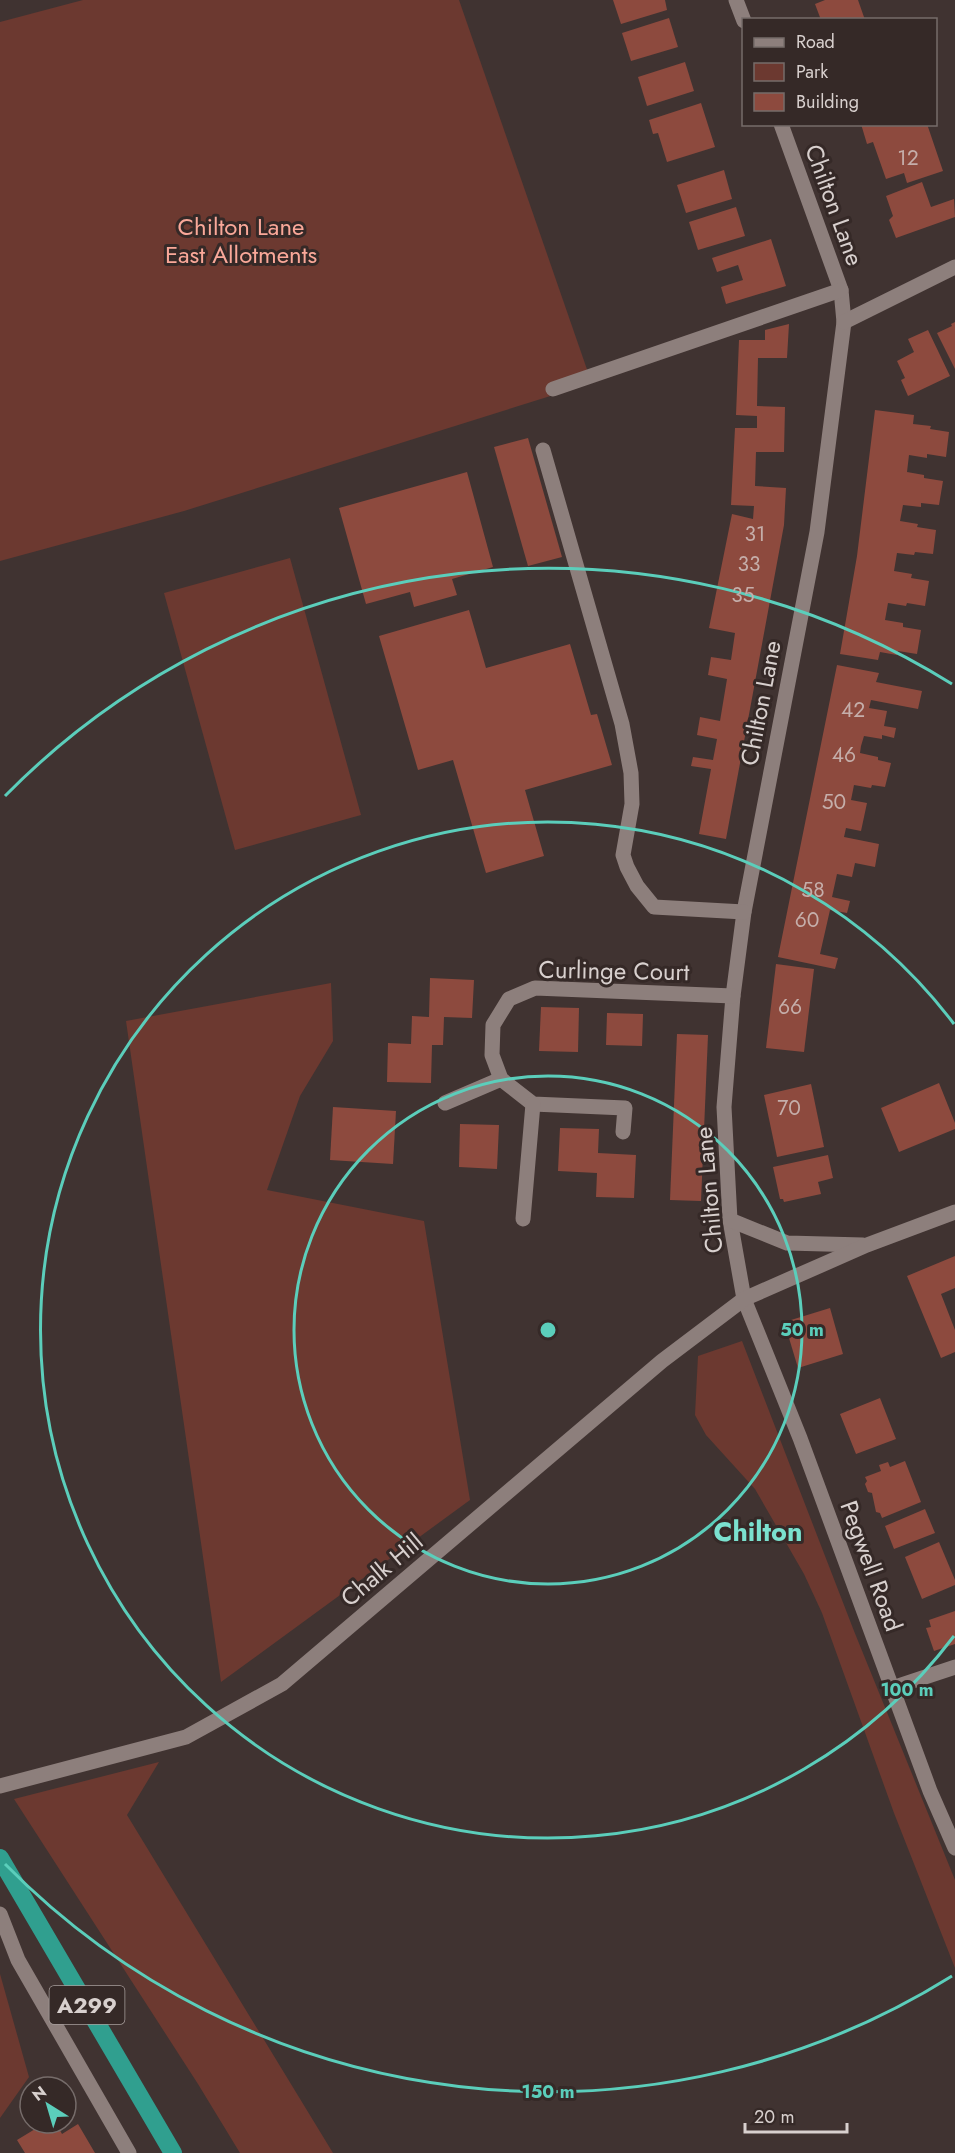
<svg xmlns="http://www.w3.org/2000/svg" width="955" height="2153" font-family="Jost,sans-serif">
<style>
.green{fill:#6c3930}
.building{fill:#8d4a3e}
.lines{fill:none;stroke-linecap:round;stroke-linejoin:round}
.minor{stroke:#8d7f7c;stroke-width:15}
.highway{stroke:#309f8f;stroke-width:18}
.ring{fill:none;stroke:#5bcebb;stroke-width:3}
.labels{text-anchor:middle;stroke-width:6;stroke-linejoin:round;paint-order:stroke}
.number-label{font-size:21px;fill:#c5aeaa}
.shield{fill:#352927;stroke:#a79e9c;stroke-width:1.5}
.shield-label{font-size:22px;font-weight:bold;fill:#d8d0ce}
.street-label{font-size:24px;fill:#d8d0ce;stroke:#352927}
.park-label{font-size:24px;fill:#faa899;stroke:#352927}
.quarter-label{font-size:27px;font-weight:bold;fill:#7be1cf;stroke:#352927}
.centre{fill:#5bcebb;stroke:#352927;stroke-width:3}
.ring-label{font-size:18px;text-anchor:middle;font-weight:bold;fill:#5bcebb;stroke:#352927;stroke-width:6;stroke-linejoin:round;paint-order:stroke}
</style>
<rect width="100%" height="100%" fill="#403331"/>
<g class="green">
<polygon points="83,0 459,0 591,381 576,388 184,511 0,561 0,22"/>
<polygon points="290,558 361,815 235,850 164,593"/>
<polygon points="331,983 333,1041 300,1096 267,1190 424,1221 470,1500 221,1682 126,1021"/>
<polygon points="742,1341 854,1631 955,1880 955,1968 894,1813 822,1613 804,1574 755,1489 706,1435 695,1415 698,1356"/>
<polygon points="159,1762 127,1815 333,2153 240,2153 198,2084 14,1799"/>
<polygon points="0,1974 29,2077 0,2118"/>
</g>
<g class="building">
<polygon points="613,0 665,0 667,10 621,24"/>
<polygon points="825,0 858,0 865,20 821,20 815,4"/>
<polygon points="669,18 678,47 631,61 622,33"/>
<polygon points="685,62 694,91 647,106 638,77"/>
<polygon points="701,103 715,147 667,162 658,133 653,134 649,120"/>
<polygon points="861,124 927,124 943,171 907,183 904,173 886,179 873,142 867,144"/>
<polygon points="724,170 732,199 686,213 677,185"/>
<polygon points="922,182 931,207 954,199 955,217 896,238 889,220 893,216 886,196"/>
<polygon points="736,207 745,236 698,250 689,222"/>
<polygon points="771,239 786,286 726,304 721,287 743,280 738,265 717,272 712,258"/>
<polygon points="955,322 955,369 937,333 952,326 951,324"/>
<polygon points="789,324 787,358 758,358 757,406 785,407 784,452 756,452 755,486 786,488 784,525 726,839 699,834 711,769 691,766 693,757 713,760 717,739 697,735 700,717 720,721 727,679 708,675 711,657 731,660 735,633 709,628 732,514 753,519 754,506 731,505 735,428 757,428 757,416 736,415 739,340 765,340 765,330"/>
<polygon points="928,330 950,376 908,396 901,380 905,378 897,361 914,352 908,339"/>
<polygon points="875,410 914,415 913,424 931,426 930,429 949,432 946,457 927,454 927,458 909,455 907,472 924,475 924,478 943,481 939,505 921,503 921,507 903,505 900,521 918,524 917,527 936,530 933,554 915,552 914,555 897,553 894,571 912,574 911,578 929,581 925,606 907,603 906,606 888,603 885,620 903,623 903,627 921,630 917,654 898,651 897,655 880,652 878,660 840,654 857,556"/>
<polygon points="528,438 562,557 528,566 494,447"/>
<polygon points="467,472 493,567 452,579 457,595 414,607 410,592 366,604 339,508"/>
<polygon points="469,610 486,668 570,644 591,715 597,714 612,765 525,790 544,856 486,873 453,760 418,770 379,636"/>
<polygon points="837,665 879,673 876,682 922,691 918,709 871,700 869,708 887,711 884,726 896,728 894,738 882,735 882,739 864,736 861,746 860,753 878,757 878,760 891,763 885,787 872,785 871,788 854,785 851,800 867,803 861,831 846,828 844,837 879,844 875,867 855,863 852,877 837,874 832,897 850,901 847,913 830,910 820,954 838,958 835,969 778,957"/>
<polygon points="776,964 814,969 804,1052 766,1048"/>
<polygon points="430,978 474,980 472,1018 444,1017 443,1045 432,1045 431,1083 387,1082 388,1043 411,1044 412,1016 429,1017"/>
<polygon points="541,1007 579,1008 578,1052 539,1051"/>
<polygon points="607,1013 643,1014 642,1046 606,1045"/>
<polygon points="677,1034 708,1035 701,1201 670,1200"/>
<polygon points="939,1083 955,1123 955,1129 899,1152 881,1108"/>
<polygon points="811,1084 824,1147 777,1157 764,1095"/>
<polygon points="333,1107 396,1111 393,1164 330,1160"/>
<polygon points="460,1124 499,1125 497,1169 459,1167"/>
<polygon points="560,1128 599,1129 598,1153 636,1155 634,1198 596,1197 597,1173 558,1171"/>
<polygon points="828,1155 833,1178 818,1182 821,1194 784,1202 783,1199 780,1199 773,1167"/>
<polygon points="955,1256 955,1288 941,1294 955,1330 955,1352 941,1358 907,1276"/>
<polygon points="830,1308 843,1354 798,1368 786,1328 791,1320"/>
<polygon points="880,1398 896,1439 856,1454 840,1414"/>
<polygon points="905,1461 921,1502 882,1518 880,1513 876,1512 872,1493 868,1492 865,1484 867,1481 865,1477 881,1471 879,1465 888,1462 890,1467"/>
<polygon points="925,1509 935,1533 894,1549 885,1526"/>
<polygon points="939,1542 955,1580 955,1585 922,1599 905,1557"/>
<polygon points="955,1611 955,1644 934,1651 926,1628 931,1627 929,1620"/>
<polygon points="45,2123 56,2123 62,2134 78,2124 95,2153 25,2153 17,2140"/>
</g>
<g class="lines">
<g class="minor">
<polyline points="736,0 744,21"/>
<polyline points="781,124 841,290 844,322 817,532 744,912 733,996 724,1107 730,1220 744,1299 800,1438 930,1791 955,1848"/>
<polyline points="844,322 955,267"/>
<polyline points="553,389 841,290"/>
<polyline points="543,450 622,724 631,773 632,804 623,855 627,867 637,886 654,907 744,912"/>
<polyline points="445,1103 501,1079"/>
<polyline points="623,1132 625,1108 533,1104 501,1079 492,1055 493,1025 509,999 535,988 733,996"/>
<polyline points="523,1219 533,1104"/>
<polyline points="730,1220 787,1243 863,1245"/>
<polyline points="892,1688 955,1667"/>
<polyline points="0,1786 186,1737 282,1684 662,1361 744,1299 867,1245 955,1212"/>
<polyline points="0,1914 18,1960 129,2153"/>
</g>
<polyline class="highway" points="0,1858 173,2153"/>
</g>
<g class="ring">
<circle cx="548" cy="1330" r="254"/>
<path d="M954 1636A508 508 0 1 1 954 1024"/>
<path d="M952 1976A762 762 0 0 1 5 1864M5 796A762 762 0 0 1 952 684"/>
</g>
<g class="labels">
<g class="number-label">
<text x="908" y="165">12</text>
<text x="755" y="541">31</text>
<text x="749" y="571">33</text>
<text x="743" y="602">35</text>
<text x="853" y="717">42</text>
<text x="844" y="762">46</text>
<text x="834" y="809">50</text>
<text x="813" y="897">58</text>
<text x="807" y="927">60</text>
<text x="790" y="1014">66</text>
<text x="789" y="1115">70</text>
</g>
<rect class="shield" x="49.5" y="1986" width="75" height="38" rx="4.5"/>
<g class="shield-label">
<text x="87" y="2013">A299</text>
</g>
<g class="street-label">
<text transform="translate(834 205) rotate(70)" y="8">Chilton Lane</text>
<text transform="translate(761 703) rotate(-79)" y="8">Chilton Lane</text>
<text transform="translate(614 971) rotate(1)" y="8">Curlinge Court</text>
<text transform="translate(709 1190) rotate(-95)" y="8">Chilton Lane</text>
<text transform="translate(871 1566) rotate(70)" y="8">Pegwell Road</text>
<text transform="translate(382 1570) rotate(-40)" y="8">Chalk Hill</text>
</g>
<g class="park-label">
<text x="241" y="235">Chilton Lane<tspan x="241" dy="28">East Allotments</tspan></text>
</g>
<g class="quarter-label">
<text x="758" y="1541">Chilton</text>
</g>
</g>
<circle cx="548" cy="1330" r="9" class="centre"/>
<g class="ring-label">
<text x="802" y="1336">50 m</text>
<text x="907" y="1696">100 m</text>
<text x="548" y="2098">150 m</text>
</g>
<rect x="742" y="18" width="195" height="108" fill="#352927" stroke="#766c6a" stroke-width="1.5"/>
<rect x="754" y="38" width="30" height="9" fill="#8d7f7c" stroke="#766c6a" stroke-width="1.5"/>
<text x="796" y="48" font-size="18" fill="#d8d0ce">Road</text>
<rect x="754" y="63" width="30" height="18" fill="#6c3930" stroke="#766c6a" stroke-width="1.5"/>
<text x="796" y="78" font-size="18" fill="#d8d0ce">Park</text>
<rect x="754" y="93" width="30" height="18" fill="#8d4a3e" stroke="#766c6a" stroke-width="1.5"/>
<text x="796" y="108" font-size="18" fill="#d8d0ce">Building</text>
<g transform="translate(48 2105) rotate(323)"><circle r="28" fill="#352927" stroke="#766c6a" stroke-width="1.5"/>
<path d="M0-4.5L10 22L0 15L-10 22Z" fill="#5bcebb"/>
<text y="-9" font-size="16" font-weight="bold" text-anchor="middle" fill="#d8d0ce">N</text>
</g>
<path d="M745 2123v9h102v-9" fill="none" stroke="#d8d0ce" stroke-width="3"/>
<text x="754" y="2123" font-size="18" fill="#d8d0ce" stroke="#352927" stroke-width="4.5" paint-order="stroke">20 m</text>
</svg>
